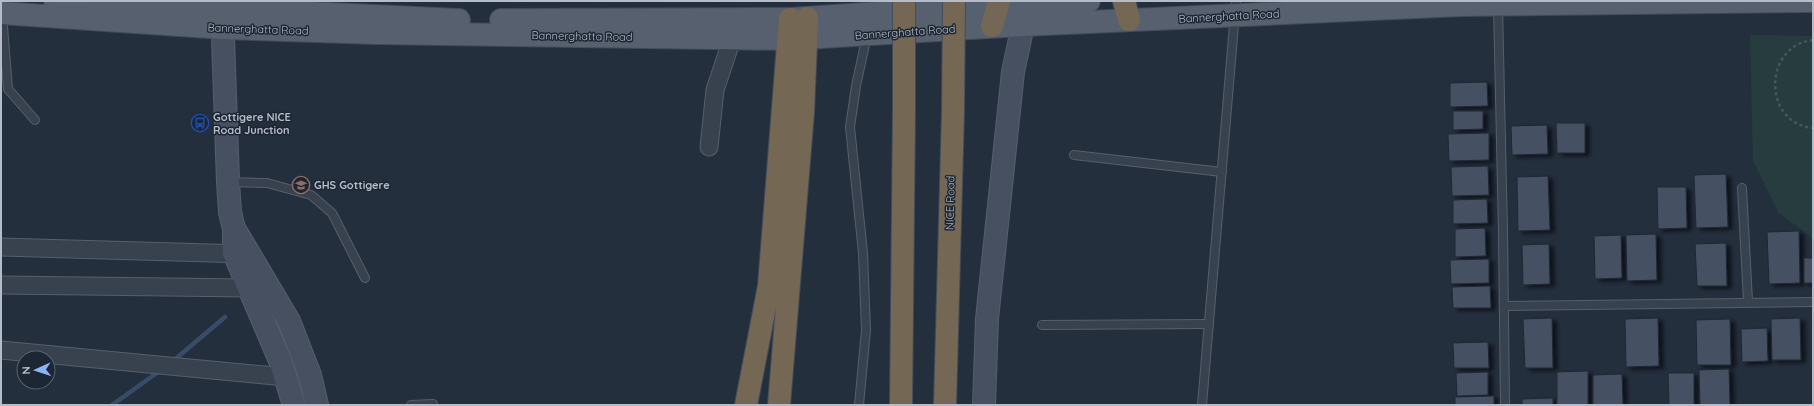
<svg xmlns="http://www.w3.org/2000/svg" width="1814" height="406" font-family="Quicksand,sans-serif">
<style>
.green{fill:#263c3f}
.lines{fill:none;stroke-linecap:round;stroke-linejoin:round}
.stream{stroke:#394c67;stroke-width:4.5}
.building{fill:#455162;stroke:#1f2835;filter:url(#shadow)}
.lane-casing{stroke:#565f6c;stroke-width:10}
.street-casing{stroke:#565f6c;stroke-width:19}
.secondary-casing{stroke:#565f6c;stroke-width:24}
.primary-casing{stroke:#414a57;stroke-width:24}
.highway-casing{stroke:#434c59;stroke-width:24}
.path{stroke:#44595c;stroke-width:2.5;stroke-dasharray:3 3;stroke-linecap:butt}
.lane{stroke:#38414e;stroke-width:8}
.street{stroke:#38414e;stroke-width:17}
.secondary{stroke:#465061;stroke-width:22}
.primary{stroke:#56606e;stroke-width:22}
.highway{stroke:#746855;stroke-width:22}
.highway-bridge-casing{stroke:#434c59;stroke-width:24;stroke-linecap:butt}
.highway-bridge{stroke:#746855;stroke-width:22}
.labels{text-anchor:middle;stroke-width:3;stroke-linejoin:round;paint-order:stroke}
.street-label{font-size:11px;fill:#b4bcc9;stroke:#1d2633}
.poi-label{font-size:11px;font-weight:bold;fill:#b4bcc9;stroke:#1d2633;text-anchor:start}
</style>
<defs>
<filter id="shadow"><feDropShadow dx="4.5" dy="2.5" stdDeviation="2" flood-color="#0009"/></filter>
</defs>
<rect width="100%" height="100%" fill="#242f3e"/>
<polygon class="green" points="1750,35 1813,36 1813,239 1778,212 1753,161"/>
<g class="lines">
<g class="stream">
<polyline points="173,361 225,317"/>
<polyline points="112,405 161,370"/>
</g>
</g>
<g class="building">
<polygon points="1487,82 1488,106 1450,107 1450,83"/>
<polygon points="1453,111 1483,111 1483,129 1453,130"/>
<polygon points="1556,123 1585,123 1585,153 1557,153"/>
<polygon points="1547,125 1548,154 1512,155 1511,126"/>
<polygon points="1489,133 1489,160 1449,161 1448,134"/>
<polygon points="1488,166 1489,195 1452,196 1451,167"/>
<polygon points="1726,174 1728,227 1696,228 1694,175"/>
<polygon points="1548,176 1550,230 1518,231 1517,177"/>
<polygon points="1657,187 1686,187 1687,228 1658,229"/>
<polygon points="1487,199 1488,223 1453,224 1453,200"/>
<polygon points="1485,228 1486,256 1455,257 1455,229"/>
<polygon points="1799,231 1800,283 1769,284 1767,232"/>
<polygon points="1656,234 1657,280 1627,281 1626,235"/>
<polygon points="1621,235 1622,278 1595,279 1594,236"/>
<polygon points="1726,243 1727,286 1697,286 1695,244"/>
<polygon points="1549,244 1550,284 1523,285 1522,245"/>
<rect x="1804" y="258" width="9" height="25"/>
<polygon points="1489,259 1489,283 1451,284 1450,260"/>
<polygon points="1490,286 1491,308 1453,308 1452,287"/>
<polygon points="1552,318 1553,368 1525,368 1523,319"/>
<polygon points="1658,318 1659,366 1626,367 1625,319"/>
<polygon points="1800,318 1801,360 1772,360 1771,319"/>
<polygon points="1730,319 1731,365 1697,365 1696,320"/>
<polygon points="1767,328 1768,361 1742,362 1741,329"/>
<polygon points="1488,342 1489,368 1454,368 1453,343"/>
<polygon points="1729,369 1730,405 1700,405 1699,370"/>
<polygon points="1588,371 1588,405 1557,405 1557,372"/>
<polygon points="1488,372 1488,395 1457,396 1456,373"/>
<polygon points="1668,373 1694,373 1694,405 1669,405"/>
<polygon points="1622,374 1623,405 1593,405 1593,375"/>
<polygon points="1494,396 1494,405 1455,405 1455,397"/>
<polygon points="1553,398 1553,405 1522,405 1522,399"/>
</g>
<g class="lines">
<defs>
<g id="lane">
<polyline points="1498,6 1503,232 1505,405"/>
<polyline points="2,14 8,89 35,120"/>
<polyline points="1074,155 1222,172"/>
<polyline points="229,182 267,183 311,195 332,213 365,278"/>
<polyline points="1742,188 1748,301"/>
<polyline points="1504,306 1813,302"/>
<polyline points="1042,325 1209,324"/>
<polyline points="411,405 433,404"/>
<polyline points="859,405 866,330 863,253 850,127 856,86 867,35"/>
<polyline points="1202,405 1236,1"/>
</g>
<g id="street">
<polyline points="709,147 715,90 732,39"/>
<polyline points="1,247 245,254"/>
<polyline points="1,285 249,288"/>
<polyline points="1,350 285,377"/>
</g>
<g id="secondary">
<polyline points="222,10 228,182 230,212 234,229 234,253 281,363 294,405"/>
<polyline points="235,230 289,321 310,375 317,405"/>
<polyline points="984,405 987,319 1013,72 1023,25"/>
</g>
<g id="primary">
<polyline points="55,1 459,20"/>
<polyline points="1,13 224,28 376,33 788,39 1023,25 1461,5 1810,1"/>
<polyline points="501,20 790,19 997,5 1089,1"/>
</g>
<g id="highway">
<polyline points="1124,1 1129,20"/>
<polyline points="992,26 999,1"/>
<polyline points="746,405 769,286 790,19"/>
<polyline points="779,405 803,112 807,18"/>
<polyline points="901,405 904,111"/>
<polyline points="945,405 953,111"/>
</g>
</defs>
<use href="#lane" class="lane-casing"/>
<use href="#street" class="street-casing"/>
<use href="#secondary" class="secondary-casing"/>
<use href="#primary" class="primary-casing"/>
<use href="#highway" class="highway-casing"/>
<path class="path" d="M1813 40C1762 46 1763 124 1813 128"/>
<use href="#lane" class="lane"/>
<use href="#street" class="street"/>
<use href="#secondary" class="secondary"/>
<use href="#primary" class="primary"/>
<use href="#highway" class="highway"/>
<defs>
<g id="highway-bridge">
<polyline points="904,1 904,111"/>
<polyline points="953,111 954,1"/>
</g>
</defs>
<use href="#highway-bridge" class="highway-bridge-casing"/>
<use href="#highway-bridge" class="highway-bridge"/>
</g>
<defs>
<symbol id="bus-ring" viewBox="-11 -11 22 22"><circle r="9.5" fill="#1d2633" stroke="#1a4fb4" stroke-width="1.5"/><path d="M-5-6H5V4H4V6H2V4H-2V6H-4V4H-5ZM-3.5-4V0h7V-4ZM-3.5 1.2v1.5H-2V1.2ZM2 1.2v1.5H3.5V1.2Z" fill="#1a4fb4"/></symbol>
<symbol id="school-ring" viewBox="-11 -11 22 22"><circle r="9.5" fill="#1d2633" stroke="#8d6e63" stroke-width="1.5"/><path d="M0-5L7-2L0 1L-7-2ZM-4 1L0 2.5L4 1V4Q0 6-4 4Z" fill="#8d6e63"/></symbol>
</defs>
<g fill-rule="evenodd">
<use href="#bus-ring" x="190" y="113" width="20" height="20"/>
<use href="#school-ring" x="291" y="175" width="20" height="20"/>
</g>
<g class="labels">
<g class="street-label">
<text transform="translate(1229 16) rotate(-3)" y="4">Bannerghatta Road</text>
<text transform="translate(258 29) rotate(2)" y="4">Bannerghatta Road</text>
<text transform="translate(905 32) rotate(-4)" y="4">Bannerghatta Road</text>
<text transform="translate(582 36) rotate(1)" y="4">Bannerghatta Road</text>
<text transform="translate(950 203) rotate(-89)" y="4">NICE Road</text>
</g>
<g class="poi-label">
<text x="213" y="121">Gottigere NICE<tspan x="213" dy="13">Road Junction</tspan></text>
<text x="314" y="189">GHS Gottigere</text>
</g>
</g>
<rect width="1814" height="406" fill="none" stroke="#b4bcc9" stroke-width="4"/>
<g transform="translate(36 370) rotate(267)"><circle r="19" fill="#1d2633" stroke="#59626f"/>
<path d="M0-3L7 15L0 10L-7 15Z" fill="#8ab4f8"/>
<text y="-6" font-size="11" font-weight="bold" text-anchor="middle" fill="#b4bcc9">N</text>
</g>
</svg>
